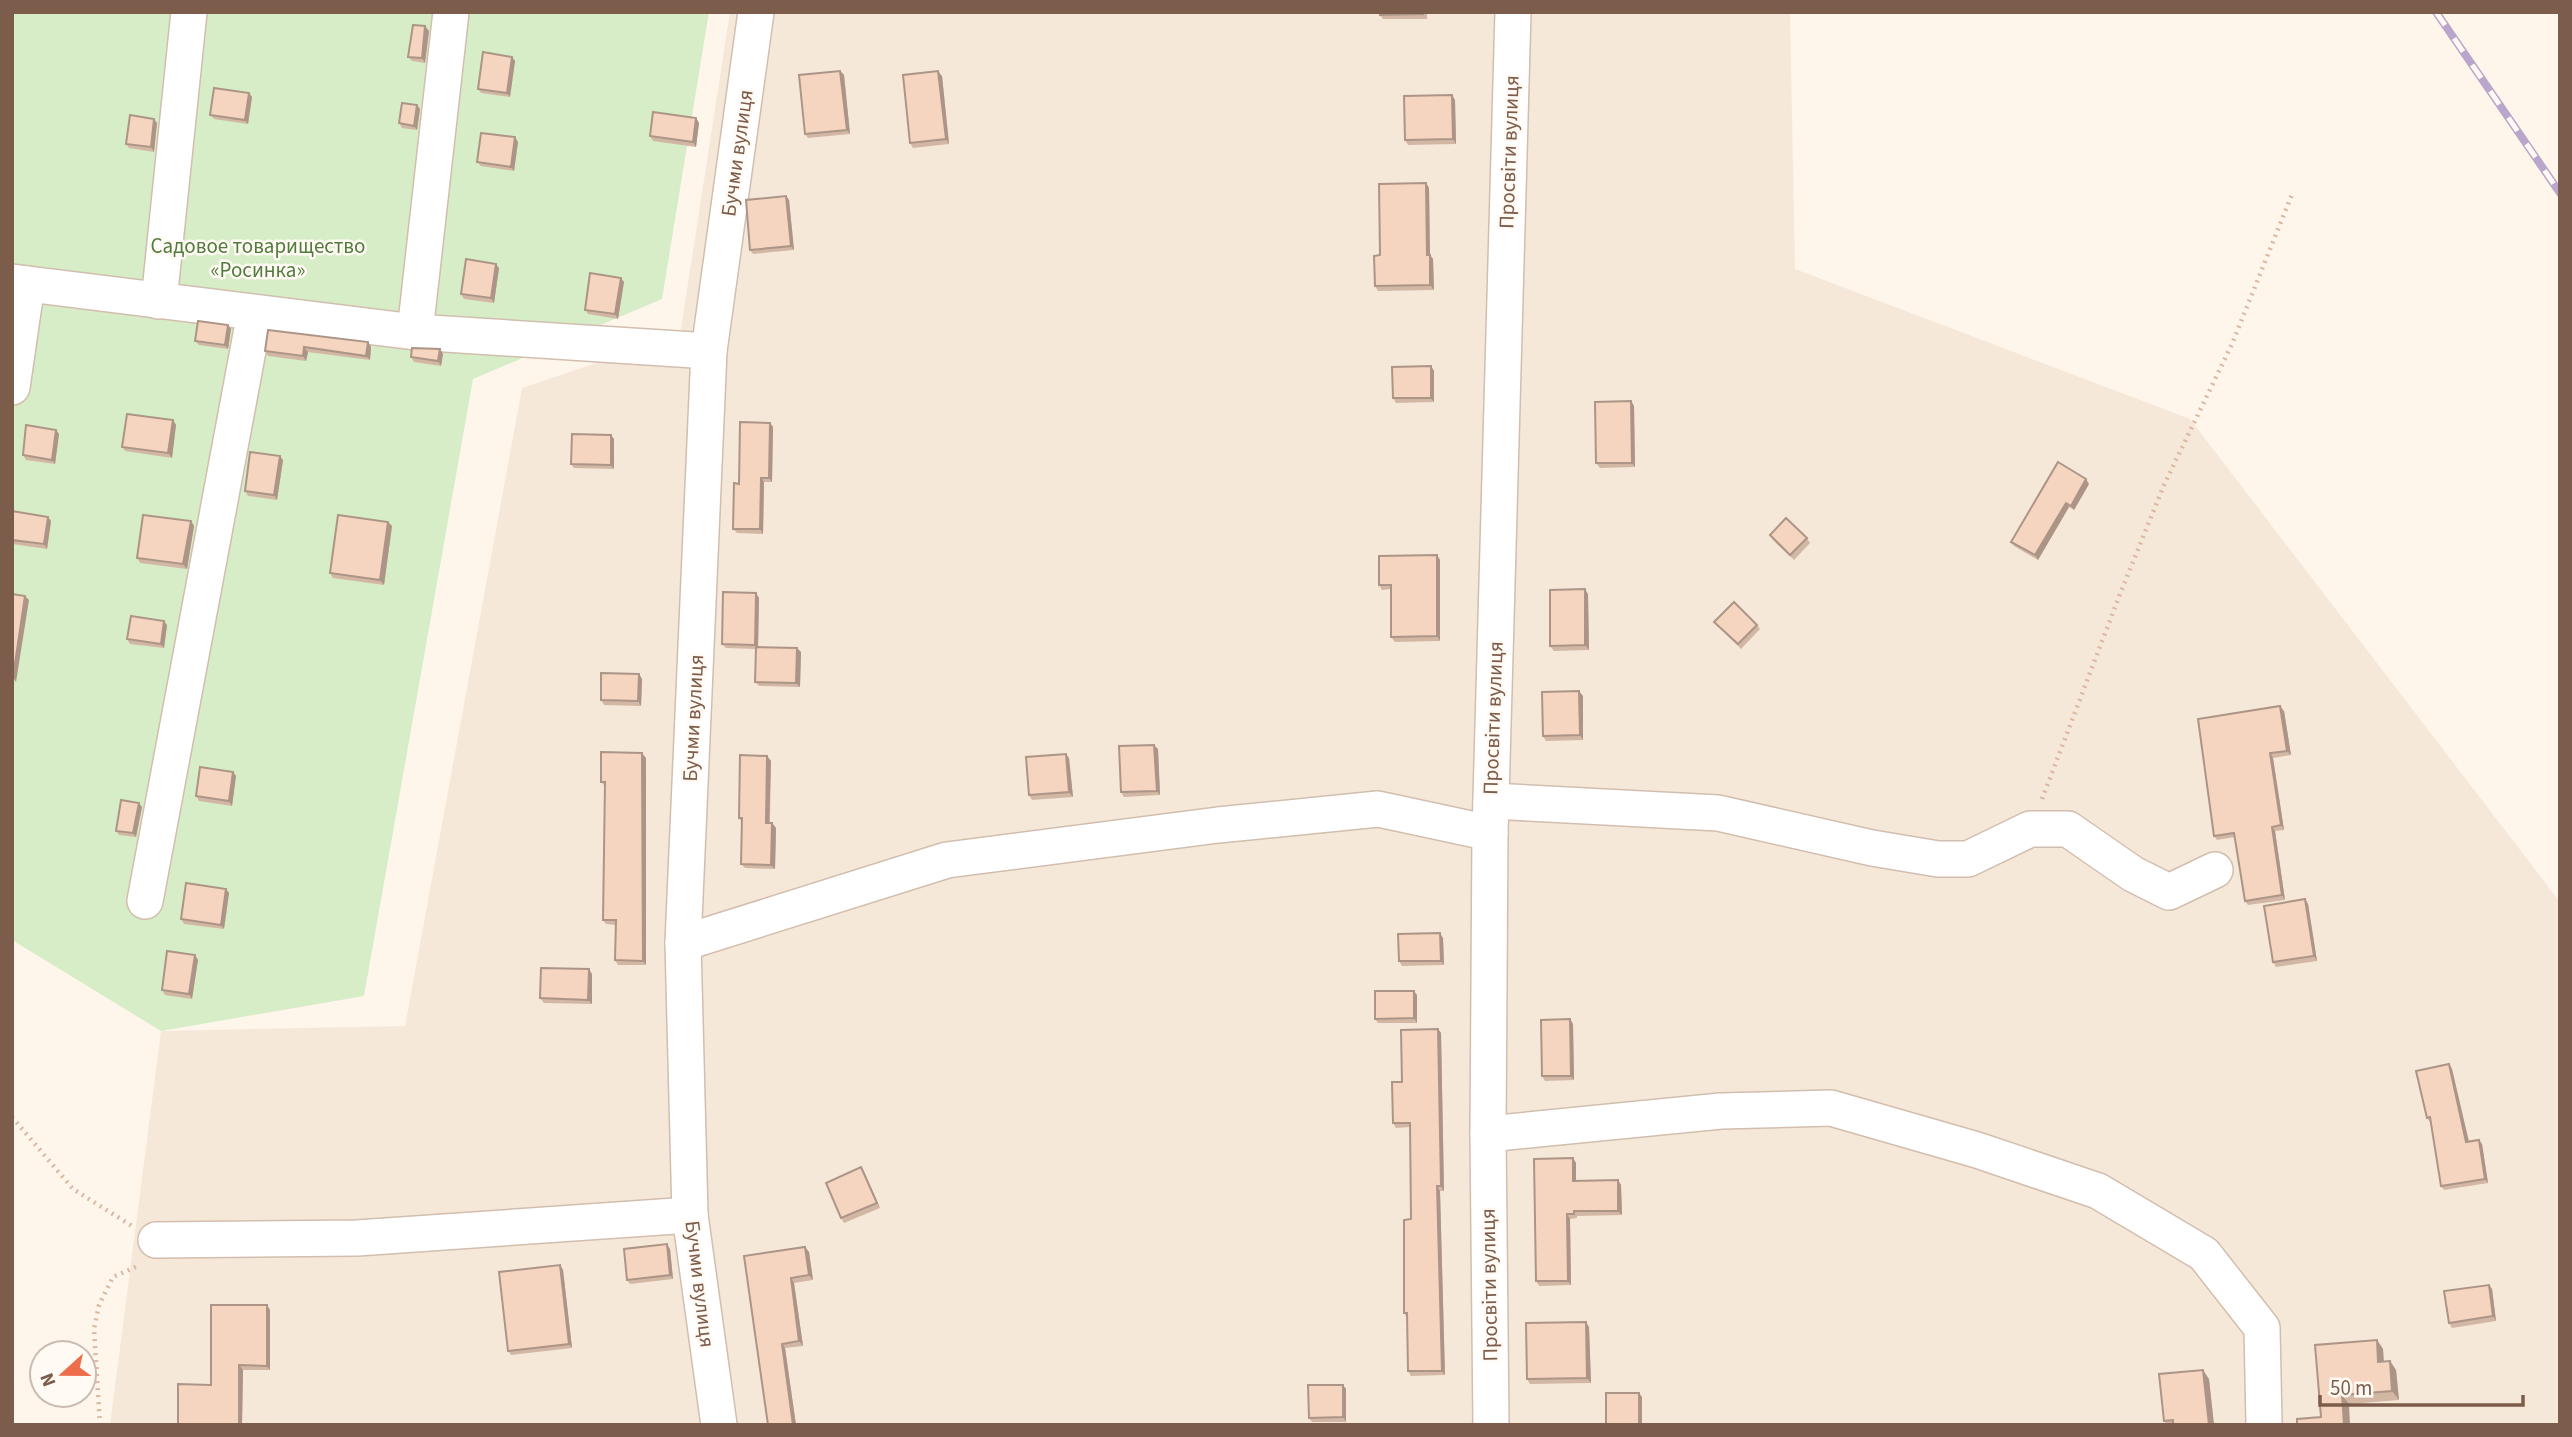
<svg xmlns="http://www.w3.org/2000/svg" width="2572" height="1437" font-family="'Source Sans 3',sans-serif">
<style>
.residential{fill:#f6e8d8}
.garden{fill:#d7edc7}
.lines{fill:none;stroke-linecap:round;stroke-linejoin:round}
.minor-casing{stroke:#d2beae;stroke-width:38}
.path{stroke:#dbb8a2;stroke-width:4.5;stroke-dasharray:2 5;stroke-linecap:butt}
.minor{stroke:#fff;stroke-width:35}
.rail-casing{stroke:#b9a6ca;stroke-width:8}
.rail{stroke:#fffaf3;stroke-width:5;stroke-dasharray:16;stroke-linecap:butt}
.wall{fill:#d3b7a5}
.shaded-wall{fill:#ac9586}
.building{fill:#f5d5c0;stroke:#ac9586;stroke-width:2}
.labels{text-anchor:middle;stroke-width:5;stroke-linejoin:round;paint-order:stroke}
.street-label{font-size:21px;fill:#7c5c4b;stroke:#fffaf3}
.park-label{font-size:21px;fill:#527c3f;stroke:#fffaf3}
</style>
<rect width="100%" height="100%" fill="#fef6eb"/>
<polygon class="residential" points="730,12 1790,12 1795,269 2190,419 2560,902 2560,1425 110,1425 161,1031 405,1026 522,388 680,335"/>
<polygon class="garden" points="12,12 709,12 662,299 473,379 364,996 161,1031 12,940"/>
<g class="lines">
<defs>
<g id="minor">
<polyline points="12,282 415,332 709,351"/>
<polyline points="159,301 189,12"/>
<polyline points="415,332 451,12"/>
<polyline points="12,387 27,284"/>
<polyline points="1491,801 1718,813 1872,848 1938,859 1968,859 2030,829 2068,829 2133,874 2169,892 2215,870"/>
<polyline points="145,901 255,313"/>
<polyline points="683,943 947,860 1218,825 1378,809 1490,833"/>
<polyline points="1488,1134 1721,1111 1831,1108 1977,1150 2098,1191 2204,1254 2262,1328 2264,1425"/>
<polyline points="156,1240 357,1238 690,1215"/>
<polyline points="719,1425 690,1215 683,943 709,351 756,12"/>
<polyline points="1491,1425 1488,1134 1490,833 1513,12"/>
</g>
</defs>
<use href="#minor" class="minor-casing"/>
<g class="path">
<polyline points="2042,799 2120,594 2164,485 2232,344 2293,192"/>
<polyline points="12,1117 73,1189 132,1226"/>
<polyline points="100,1425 94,1329 99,1305 113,1277 140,1265"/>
</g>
<use href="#minor" class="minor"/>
<defs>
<polyline id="rail" points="2436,12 2560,193"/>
</defs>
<use href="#rail" class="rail-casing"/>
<use href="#rail" class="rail"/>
</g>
<g class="wall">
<polygon points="1427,12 1427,19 1383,19 1380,15"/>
<polygon points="425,26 429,31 425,63 412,61 408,57"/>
<polygon points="512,57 515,61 510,97 481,93 478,89"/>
<polygon points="840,71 844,75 850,134 808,138 805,134"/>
<polygon points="942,76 949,144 913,148 910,143"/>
<polygon points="249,93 252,97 248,124 214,119 210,115"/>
<polygon points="1452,95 1455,100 1456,144 1408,145 1405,140"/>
<polygon points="417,105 420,109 417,130 402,128 399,123"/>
<polygon points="696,118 699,123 696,147 653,141 650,136"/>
<polygon points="157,123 154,152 129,148 126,144"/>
<polygon points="518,142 514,171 481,166 477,162"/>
<polygon points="1426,183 1429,188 1430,255 1433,259 1434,290 1378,291 1375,286 1380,255"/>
<polygon points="786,196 789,200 794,250 753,254 750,250"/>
<polygon points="499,268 494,303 464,299 461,294"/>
<polygon points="624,282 618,319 588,314 585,310"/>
<polygon points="228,325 231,329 228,349 199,345 195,341"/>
<polygon points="368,342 371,347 370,360 308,352 306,361 268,356 265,351"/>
<polygon points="440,349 443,354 441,366 414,362 411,357"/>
<polygon points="1431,366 1434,371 1434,402 1396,403 1393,398"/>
<polygon points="1631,401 1634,406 1635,467 1600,468 1596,463"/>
<polygon points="173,420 176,425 172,458 125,451 122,447"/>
<polygon points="770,423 773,427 772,482 764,482 763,534 737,533 733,529 739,484"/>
<polygon points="59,434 55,464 26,460 23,455"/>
<polygon points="614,439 614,469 574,468 571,464"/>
<polygon points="283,460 277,500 248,496 245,491"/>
<polygon points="2089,484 2074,510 2069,507 2038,560 2014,546 2011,542"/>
<polygon points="12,511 48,517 51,521 47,549 12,544"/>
<polygon points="191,521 194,526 187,569 140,563 137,558"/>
<polygon points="388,522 392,526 384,585 333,578 330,573"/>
<polygon points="1770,535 1807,538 1810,543 1794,560 1773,540"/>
<polygon points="1437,555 1440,560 1440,641 1395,642 1391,637 1391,589 1382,590 1379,585"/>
<polygon points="1588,594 1589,650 1554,651 1550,646"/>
<polygon points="759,598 758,647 801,652 800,687 759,686 755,682 756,649 726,648 722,644"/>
<polygon points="1714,622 1757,625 1760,629 1741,649"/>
<polygon points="167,625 164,648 130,644 127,639"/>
<polygon points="639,674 642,679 641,706 604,705 601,700"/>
<polygon points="1583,696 1583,740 1546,741 1543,736"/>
<polygon points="2284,711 2291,755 2273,758 2284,830 2275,831 2285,900 2248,905 2245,901 2235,837 2217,840 2214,836"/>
<polygon points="1158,749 1160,795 1124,797 1121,792"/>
<polygon points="767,756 771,761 770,823 772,823 776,828 775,869 745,868 741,864 742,823 739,818"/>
<polygon points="646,758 646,965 618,965 615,960 616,925 606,924 603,920 605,786 601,782"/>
<polygon points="1069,758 1073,797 1032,800 1029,795"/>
<polygon points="233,772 236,776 232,806 199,801 196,796"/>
<polygon points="142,807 136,837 119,835 116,831"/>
<polygon points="226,889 229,893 224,929 184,924 181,919"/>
<polygon points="2305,899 2308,904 2317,961 2276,967 2273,962"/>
<polygon points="1443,938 1444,965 1402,966 1399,961"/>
<polygon points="195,955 198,960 192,999 165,995 162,990"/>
<polygon points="592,974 592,1004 544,1003 540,998"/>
<polygon points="1417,995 1417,1023 1378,1023 1375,1019"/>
<polygon points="1570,1019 1573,1024 1574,1080 1545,1081 1542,1076"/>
<polygon points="1438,1029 1441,1033 1444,1191 1440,1191 1445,1375 1411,1376 1408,1371 1407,1318 1404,1313 1411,1219 1410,1127 1396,1128 1393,1123 1402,1082"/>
<polygon points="2449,1064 2452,1069 2468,1141 2482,1144 2488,1183 2444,1190 2441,1186 2431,1122 2430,1122 2427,1118"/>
<polygon points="1573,1158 1576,1163 1576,1181 1618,1180 1621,1185 1622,1215 1577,1216 1577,1218 1570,1219 1571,1285 1539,1286 1536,1281"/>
<polygon points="864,1172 880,1208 844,1223 841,1218"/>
<polygon points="805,1247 809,1252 813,1280 794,1283 803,1346 785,1348 796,1425 768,1425 744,1256"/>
<polygon points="670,1249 673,1279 630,1284 627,1280"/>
<polygon points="560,1265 563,1270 572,1348 511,1355 508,1351"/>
<polygon points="2489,1285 2492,1289 2496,1321 2452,1328 2449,1323"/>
<polygon points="267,1305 270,1310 270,1370 243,1370 242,1425 178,1425 211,1385"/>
<polygon points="1589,1327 1591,1383 1530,1384 1527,1379"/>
<polygon points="2377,1340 2383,1349 2384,1361 2390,1361 2396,1370 2399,1400 2349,1404 2321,1417"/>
<polygon points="2209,1379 2214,1425 2167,1425 2164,1421"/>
<polygon points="1343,1385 1346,1389 1346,1422 1312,1422 1309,1418"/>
</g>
<g class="shaded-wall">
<polygon points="425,26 429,31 425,63 422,58"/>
<polygon points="512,57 515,61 510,97 507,93"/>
<polygon points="840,71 844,75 850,134 847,130"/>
<polygon points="938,71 942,76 949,144 946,139"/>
<polygon points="249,93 252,97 248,124 245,120"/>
<polygon points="1452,95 1455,100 1456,144 1453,139"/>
<polygon points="417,105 420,109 417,130 414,126"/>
<polygon points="696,118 699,123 696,147 693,142"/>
<polygon points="154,119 157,123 154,152 151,147"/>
<polygon points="515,137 518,142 514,171 511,167"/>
<polygon points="1426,183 1429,188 1430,259 1427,255"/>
<polygon points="786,196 789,200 794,250 791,246"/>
<polygon points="1430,255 1433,259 1434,290 1430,285"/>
<polygon points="496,264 499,268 494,303 491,298"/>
<polygon points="621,278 624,282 618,319 615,314"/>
<polygon points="228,325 231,329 228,349 225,345"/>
<polygon points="368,342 371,347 370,360 366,356"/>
<polygon points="304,347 308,352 306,361 303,356"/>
<polygon points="440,349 443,354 441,366 438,361"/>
<polygon points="1431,366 1434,371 1434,402 1431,398"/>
<polygon points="1631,401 1634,406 1635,467 1632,463"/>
<polygon points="173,420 176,425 172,458 168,453"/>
<polygon points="770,423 773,427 772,482 769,478"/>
<polygon points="56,430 59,434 55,464 52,460"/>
<polygon points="611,435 614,439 614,469 611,465"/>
<polygon points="280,456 283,460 277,500 274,495"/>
<polygon points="761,478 764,482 763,534 760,529"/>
<polygon points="2086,479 2089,484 2074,510 2071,506"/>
<polygon points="2066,503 2069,507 2038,560 2035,555"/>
<polygon points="48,517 51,521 47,549 44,544"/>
<polygon points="191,521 194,526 187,569 183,564"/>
<polygon points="388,522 392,526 384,585 380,580"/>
<polygon points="1437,555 1440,560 1440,641 1437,636"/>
<polygon points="1585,589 1588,594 1589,650 1585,645"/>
<polygon points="756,593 759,598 758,649 755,645"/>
<polygon points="25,596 29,600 16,682 13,677"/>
<polygon points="164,621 167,625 164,648 161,644"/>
<polygon points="797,648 801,652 800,687 796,683"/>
<polygon points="639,674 642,679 641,706 638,701"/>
<polygon points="1579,691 1583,696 1583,740 1580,735"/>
<polygon points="2280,706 2284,711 2291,755 2287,751"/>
<polygon points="1154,745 1158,749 1160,795 1157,791"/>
<polygon points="642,753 646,758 646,965 643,961"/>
<polygon points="2270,753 2273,758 2284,830 2281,825"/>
<polygon points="1066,754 1069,758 1073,797 1069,792"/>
<polygon points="767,756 771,761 769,828 766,823"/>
<polygon points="233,772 236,776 232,806 229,801"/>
<polygon points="139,803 142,807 136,837 133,833"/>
<polygon points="772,823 776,828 775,869 771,865"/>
<polygon points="2272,827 2275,831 2285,900 2282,895"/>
<polygon points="226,889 229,893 224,929 221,925"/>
<polygon points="2305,899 2308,904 2317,961 2314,956"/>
<polygon points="1440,933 1443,938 1444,965 1441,961"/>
<polygon points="195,955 198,960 192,999 189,994"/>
<polygon points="589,969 592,974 592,1004 588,1000"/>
<polygon points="1414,991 1417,995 1417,1023 1414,1018"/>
<polygon points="1570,1019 1573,1024 1574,1080 1571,1076"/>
<polygon points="1438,1029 1441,1033 1444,1191 1441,1186"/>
<polygon points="2449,1064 2452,1069 2470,1146 2466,1142"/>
<polygon points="2479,1140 2482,1144 2488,1183 2485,1179"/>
<polygon points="1573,1158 1576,1163 1576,1185 1573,1181"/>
<polygon points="861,1167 864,1172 880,1208 877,1203"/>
<polygon points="1618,1180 1621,1185 1622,1215 1618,1211"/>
<polygon points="1437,1186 1440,1191 1445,1375 1442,1371"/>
<polygon points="1567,1214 1570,1219 1571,1285 1568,1281"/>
<polygon points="667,1244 670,1249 673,1279 670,1275"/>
<polygon points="805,1247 809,1252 813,1280 809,1275"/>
<polygon points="560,1265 563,1270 572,1348 569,1344"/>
<polygon points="791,1278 794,1283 803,1346 799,1341"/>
<polygon points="2489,1285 2492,1289 2496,1321 2493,1316"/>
<polygon points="267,1305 270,1310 270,1370 267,1366"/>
<polygon points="1586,1322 1589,1327 1591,1383 1587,1378"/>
<polygon points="2377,1340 2383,1349 2384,1371 2378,1362"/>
<polygon points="782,1344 785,1348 796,1425 793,1425"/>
<polygon points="2390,1361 2396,1370 2399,1400 2392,1391"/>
<polygon points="239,1365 243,1370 242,1425 239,1425"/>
<polygon points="2203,1370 2209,1379 2214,1425 2209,1425"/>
<polygon points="1343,1385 1346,1389 1346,1422 1343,1417"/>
<polygon points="1639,1393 1642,1397 1642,1425 1639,1425"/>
<polygon points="2342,1395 2349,1404 2350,1425 2344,1425"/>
</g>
<g class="building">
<polygon points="1380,12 1423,12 1423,14 1380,15"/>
<polygon points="413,25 425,26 422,58 408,57"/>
<polygon points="483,52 512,57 507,93 478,89"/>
<polygon points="840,71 847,130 805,134 799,75"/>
<polygon points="938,71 946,139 910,143 903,75"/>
<polygon points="214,88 249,93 245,120 210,115"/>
<polygon points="1452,95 1453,139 1405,140 1404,96"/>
<polygon points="402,103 417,105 414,126 399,123"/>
<polygon points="653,112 696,118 693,142 650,136"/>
<polygon points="130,115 154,119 151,147 126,144"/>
<polygon points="481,133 515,137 511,167 477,162"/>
<polygon points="1426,183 1427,255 1430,255 1430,285 1375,286 1374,256 1380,255 1379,184"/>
<polygon points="786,196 791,246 750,250 746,200"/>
<polygon points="466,259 496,264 491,298 461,294"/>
<polygon points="590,273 621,278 615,314 585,310"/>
<polygon points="198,321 228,325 225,345 195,341"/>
<polygon points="268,330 368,342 366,356 304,347 303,356 265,351"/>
<polygon points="412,348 440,349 438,361 411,357"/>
<polygon points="1431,366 1431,398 1393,398 1392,367"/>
<polygon points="1631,401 1632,463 1596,463 1595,402"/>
<polygon points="127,414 173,420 168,453 122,447"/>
<polygon points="740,422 770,423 769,478 761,478 760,529 733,529 734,483 739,484"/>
<polygon points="26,425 56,430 52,460 23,455"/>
<polygon points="572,434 611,435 611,465 571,464"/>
<polygon points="250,452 280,456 274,495 245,491"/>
<polygon points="2058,462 2086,479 2071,506 2066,503 2035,555 2011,542"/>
<polygon points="12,511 48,517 44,544 12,540"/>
<polygon points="143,515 191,521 183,564 137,558"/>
<polygon points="338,515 388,522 380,580 330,573"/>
<polygon points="1786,518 1807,538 1790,555 1770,535"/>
<polygon points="1437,555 1437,636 1391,637 1391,585 1379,585 1379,556"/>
<polygon points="1585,589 1585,645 1550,646 1550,590"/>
<polygon points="723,592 756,593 755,645 722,644"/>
<polygon points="12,594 25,596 13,677 12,677"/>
<polygon points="1734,602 1757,625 1738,644 1714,622"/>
<polygon points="131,616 164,621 161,644 127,639"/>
<polygon points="756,647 797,648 796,683 755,682"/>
<polygon points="601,673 639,674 638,701 601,700"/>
<polygon points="1579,691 1580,735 1543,736 1542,692"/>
<polygon points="2280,706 2287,751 2270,753 2281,825 2272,827 2282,895 2245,901 2234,833 2214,836 2198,719"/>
<polygon points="1154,745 1157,791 1121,792 1119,746"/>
<polygon points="601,752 642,753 643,961 615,960 616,920 603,920 605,782 601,782"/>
<polygon points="1066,754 1069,792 1029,795 1026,757"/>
<polygon points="740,755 767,756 766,823 772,823 771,865 741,864 742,818 739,818"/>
<polygon points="200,767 233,772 229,801 196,796"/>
<polygon points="121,800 139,803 133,833 116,831"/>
<polygon points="186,883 226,889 221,925 181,919"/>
<polygon points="2305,899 2314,956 2273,962 2264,906"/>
<polygon points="1440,933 1441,961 1399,961 1398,934"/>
<polygon points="167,951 195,955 189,994 162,990"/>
<polygon points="541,968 589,969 588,1000 540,998"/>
<polygon points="1375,991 1414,991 1414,1018 1375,1019"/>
<polygon points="1570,1019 1571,1076 1542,1076 1541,1020"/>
<polygon points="1438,1029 1441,1186 1437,1186 1442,1371 1408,1371 1407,1313 1404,1313 1404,1220 1411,1219 1410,1123 1393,1123 1392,1082 1402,1082 1401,1030"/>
<polygon points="2449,1064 2466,1142 2479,1140 2485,1179 2441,1186 2430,1117 2427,1118 2416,1071"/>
<polygon points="1573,1158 1573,1181 1618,1180 1618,1211 1574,1211 1574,1214 1567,1214 1568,1281 1536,1281 1534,1159"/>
<polygon points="861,1167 877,1203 841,1218 826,1183"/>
<polygon points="667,1244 670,1275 627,1280 624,1249"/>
<polygon points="805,1247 809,1275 791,1278 799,1341 782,1344 793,1425 768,1425 744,1256"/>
<polygon points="560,1265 569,1344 508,1351 499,1272"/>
<polygon points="2489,1285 2493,1316 2449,1323 2444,1291"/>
<polygon points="211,1305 267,1305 267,1366 239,1365 239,1425 178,1425 178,1384 211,1385"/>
<polygon points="1586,1322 1587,1378 1527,1379 1526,1323"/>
<polygon points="2377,1340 2378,1362 2390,1361 2392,1391 2342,1395 2344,1425 2297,1425 2297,1419 2321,1417 2315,1345"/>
<polygon points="2203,1370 2209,1425 2173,1425 2173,1420 2164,1421 2159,1374"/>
<polygon points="1308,1385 1343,1385 1343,1417 1309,1418"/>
<rect x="1606" y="1393" width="33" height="32"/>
</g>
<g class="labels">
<g class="street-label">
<text transform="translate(1509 152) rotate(-88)" y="7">Просвіти вулиця</text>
<text transform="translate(737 153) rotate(-82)" y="7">Бучми вулиця</text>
<text transform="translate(693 718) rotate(-87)" y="7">Бучми вулиця</text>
<text transform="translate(1493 718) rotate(-88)" y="7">Просвіти вулиця</text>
<text transform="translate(700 1284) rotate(83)" y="7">Бучми вулиця</text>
<text transform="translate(1489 1285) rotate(-91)" y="7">Просвіти вулиця</text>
</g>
<g class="park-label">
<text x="258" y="253">Садовое товарищество<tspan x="258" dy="24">«Росинка»</tspan></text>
</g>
</g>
<rect width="2572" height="1437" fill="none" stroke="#7c5c4b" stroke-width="28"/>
<g transform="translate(63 1374) rotate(249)"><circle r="33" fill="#fffaf3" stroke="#cbbbb0" stroke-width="2"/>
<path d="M0-5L12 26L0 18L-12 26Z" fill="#ee6d4a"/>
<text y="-10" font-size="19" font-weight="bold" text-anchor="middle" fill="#7c5c4b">N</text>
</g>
<path d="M2320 1395v10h203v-10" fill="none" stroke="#7c5c4b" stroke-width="3.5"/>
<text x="2330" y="1395" font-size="21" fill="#7c5c4b" stroke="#fffaf3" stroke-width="5" paint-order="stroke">50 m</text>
</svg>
